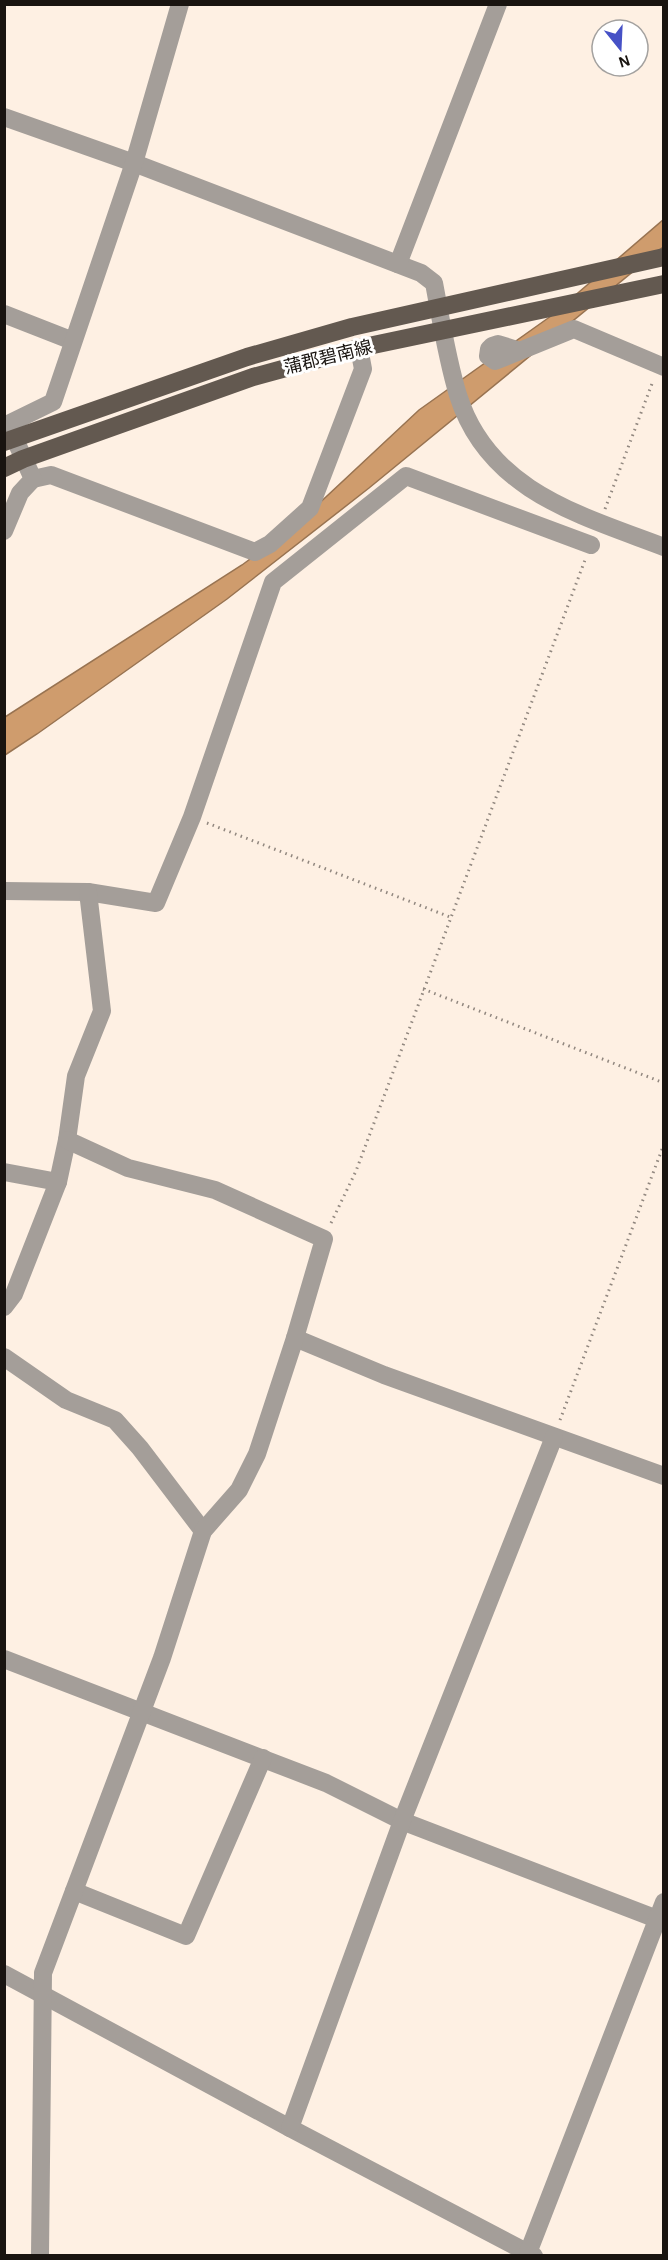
<svg xmlns="http://www.w3.org/2000/svg" width="668" height="2260" font-family="'Alegreya Sans','Noto Sans JP',sans-serif">
<style>
.water{fill:#cf9c6d;stroke:#987351;stroke-width:1.5}
.lines{fill:none;stroke-linecap:round;stroke-linejoin:round}
.path{stroke:#91877f;stroke-width:3;stroke-dasharray:1.5 4.5;stroke-linecap:butt}
.minor{stroke:#a49e99;stroke-width:18}
.major{stroke:#635950;stroke-width:18}
.labels{text-anchor:middle;stroke-width:6;stroke-linejoin:round;paint-order:stroke}
.street-label{font-size:18px;fill:#191410;stroke:#fff}
</style>
<rect width="100%" height="100%" fill="#fef0e3"/>
<polygon class="water" points="663,220 663,247 369,488 227,599 37,734 5,755 5,717 242,565 297,524 419,410 551,316"/>
<g class="lines">
<g class="path">
<polyline points="605,509 653,381"/>
<polyline points="207,823 450,917"/>
<polyline points="423,989 664,1083"/>
<polyline points="331,1223 356,1171 585,560"/>
<polyline points="560,1420 664,1144"/>
</g>
<g class="minor">
<path d="M4 117 134 163 421 273 434 283C441 320 447 359 458 395 488 491 580 515 664 547"/>
<polyline points="398,264 498,4"/>
<polyline points="4,314 73,341"/>
<polyline points="520,351 498,344 492,346 489,349 488,356 495,361 574,329 664,367"/>
<polyline points="33,479 51,475 255,552 270,544 310,508 363,369 359,348"/>
<polyline points="4,531 20,493 33,479 8,424 53,402 134,163 180,4"/>
<polyline points="4,891 88,892 156,903 192,817 273,582 406,476 591,545"/>
<polyline points="4,1172 58,1182"/>
<polyline points="4,1307 14,1294 58,1182 67,1140 76,1076 102,1011 88,892"/>
<polyline points="295,1338 384,1375 664,1476"/>
<polyline points="4,1357 66,1400 115,1420 140,1448 203,1531"/>
<polyline points="4,1659 326,1783 402,1821 657,1919"/>
<polyline points="74,1891 186,1936 263,1758"/>
<polyline points="4,1974 290,2128 534,2256"/>
<polyline points="290,2128 402,1821 554,1437"/>
<polyline points="528,2253 664,1902"/>
<polyline points="40,2256 43,1973 162,1658 203,1531 239,1490 257,1454 295,1338 324,1239 215,1190 128,1168 67,1140"/>
</g>
<g class="major">
<polyline points="4,442 247,357 352,327 664,257"/>
<polyline points="4,468 23,459 253,377 359,348 664,284"/>
</g>
</g>
<g class="labels">
<g class="street-label">
<text transform="translate(328 357) rotate(-14)" y="6">蒲郡碧南線</text>
</g>
</g>
<rect width="668" height="2260" fill="none" stroke="#191410" stroke-width="12"/>
<g transform="translate(620 48) rotate(162)"><circle r="28" fill="#ffffff" stroke="#a3a19f" stroke-width="1.5"/>
<path d="M0-4.5L10 22L0 15L-10 22Z" fill="#4651c6"/>
<text y="-9" font-size="16" font-weight="bold" text-anchor="middle" fill="#191410">N</text>
</g>
</svg>
